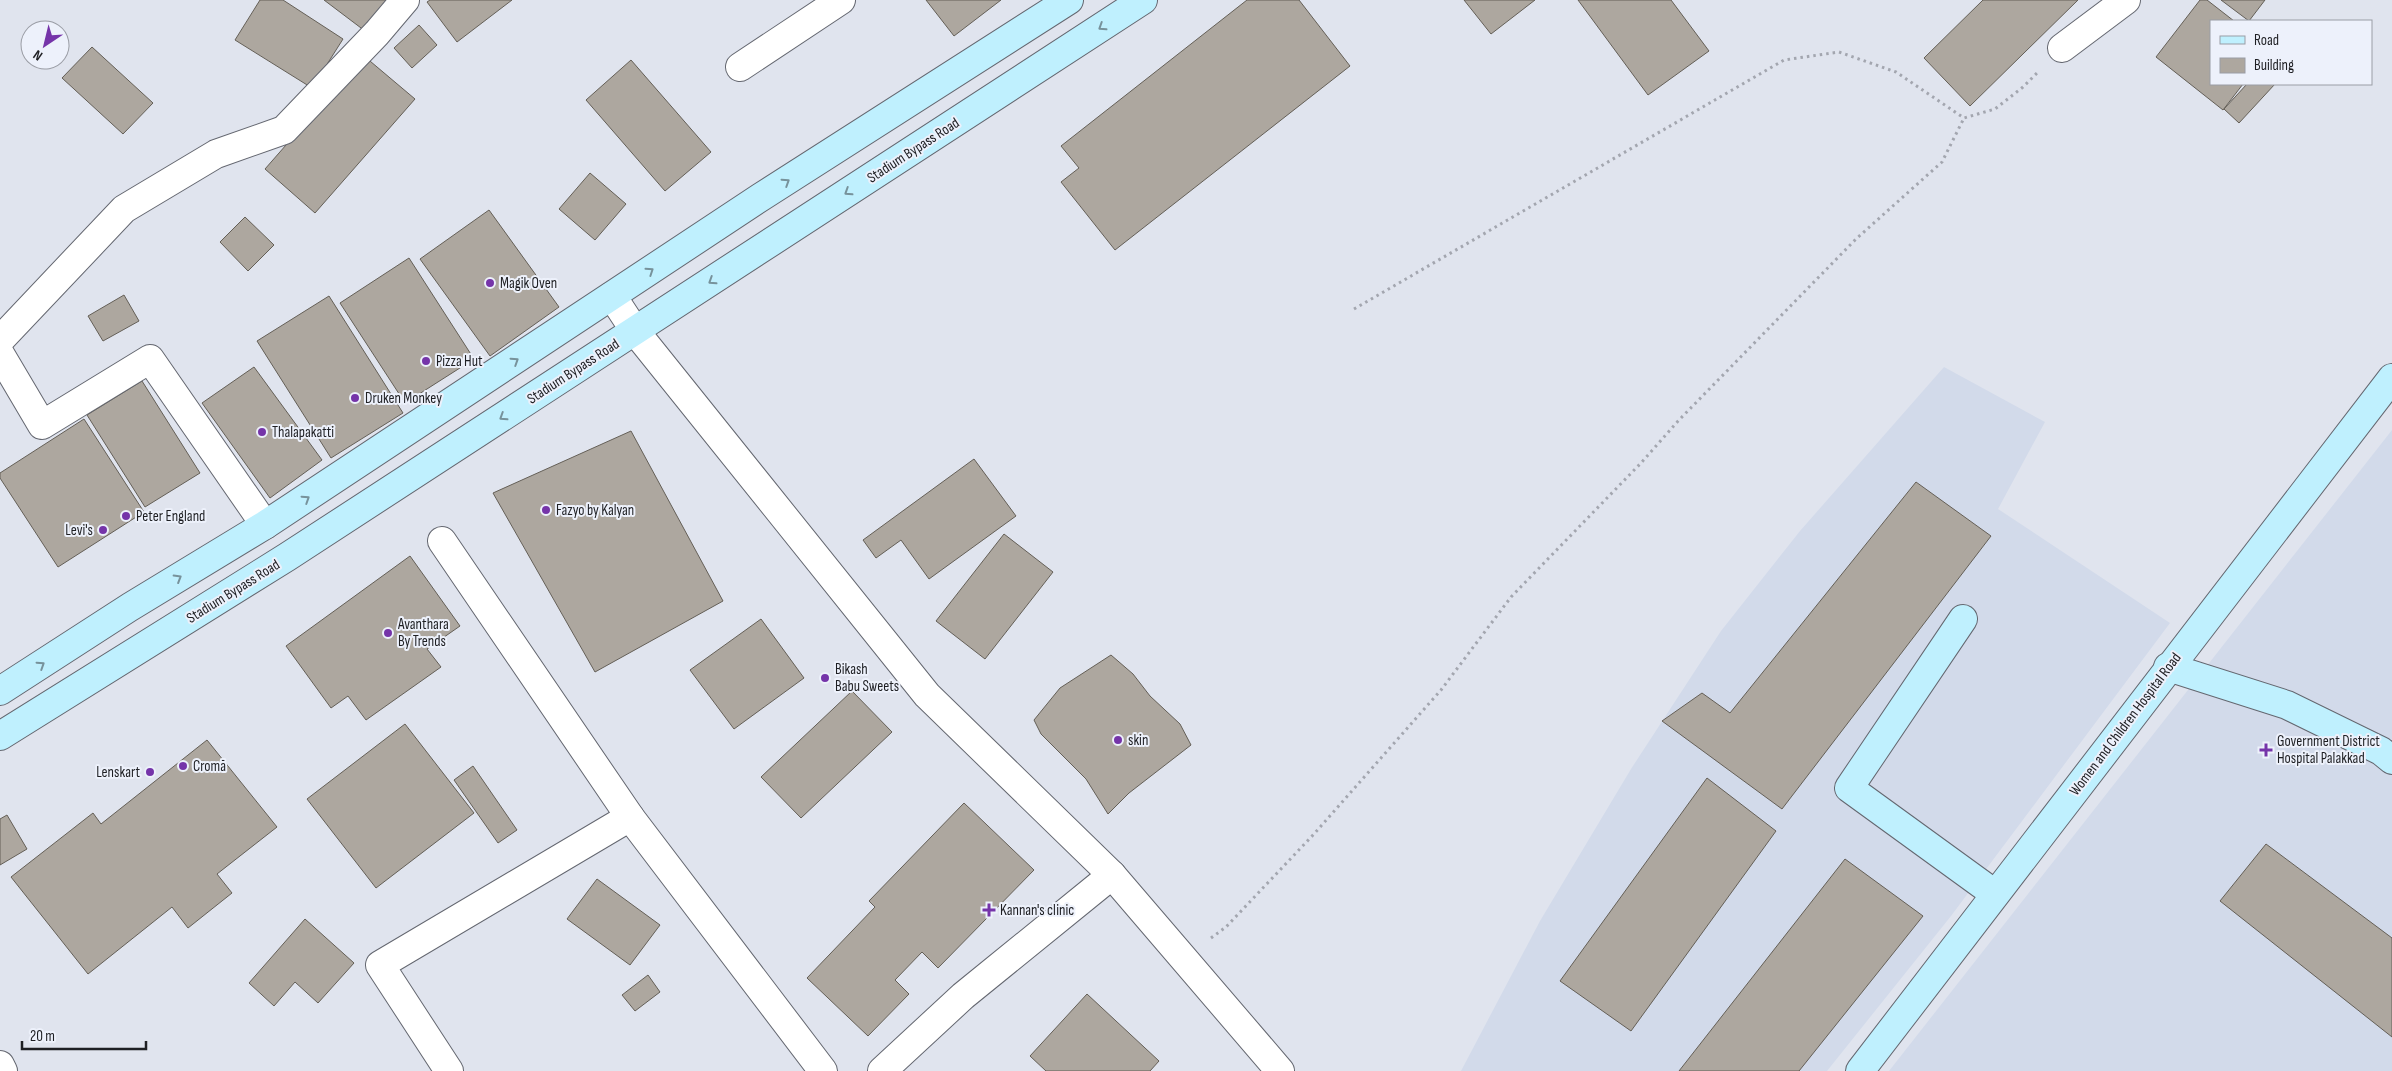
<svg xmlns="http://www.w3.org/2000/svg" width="2392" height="1071" font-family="'Sofia Sans Condensed',sans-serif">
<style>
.built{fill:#d2daea}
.building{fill:#ada79f;stroke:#645f57}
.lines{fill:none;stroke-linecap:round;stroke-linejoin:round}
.street-casing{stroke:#646770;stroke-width:30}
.secondary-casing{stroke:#646770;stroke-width:30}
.path{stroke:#a3a6af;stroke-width:3;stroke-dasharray:2.5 4;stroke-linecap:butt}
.street{stroke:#fff;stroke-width:28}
.secondary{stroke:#bff0fe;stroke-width:28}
.oneway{stroke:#77929b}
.poi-dot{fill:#7534a9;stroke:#edf1fb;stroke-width:2}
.labels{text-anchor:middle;stroke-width:4;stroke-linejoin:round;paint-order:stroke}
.street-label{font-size:15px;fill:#1e1f23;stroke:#edf1fb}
.poi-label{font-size:15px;fill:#1e1f23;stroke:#edf1fb;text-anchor:start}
</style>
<rect width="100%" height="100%" fill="#e0e4ee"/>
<g class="built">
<polygon points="1944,367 2045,422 1998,509 2170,623 1951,916 1827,1071 1461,1071 1540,921 1631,769 1721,631 1800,531"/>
<polygon points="2392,430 2392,1071 1889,1071"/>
</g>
<g class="building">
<polygon points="260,0 283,0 343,39 312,88 235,40"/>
<polygon points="324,0 387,0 365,31"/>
<polygon points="430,0 512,0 457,42 427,2"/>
<polygon points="926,0 1001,0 954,36"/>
<polygon points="1247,0 1299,0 1350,66 1115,250 1061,182 1079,168 1061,146"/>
<polygon points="1464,0 1535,0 1491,34"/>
<polygon points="1578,0 1671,0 1709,51 1648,95"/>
<polygon points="1983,0 2078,0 1970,106 1924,58"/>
<polygon points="2200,0 2207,0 2234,21 2211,21 2211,84 2243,84 2223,110 2156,57"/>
<polygon points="2221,0 2265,0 2249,21"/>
<polygon points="419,25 437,45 412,68 394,48"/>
<polygon points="92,47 153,103 123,134 62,78"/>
<polygon points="364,56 415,99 315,213 265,169"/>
<polygon points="631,60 711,152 665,191 586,100"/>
<polygon points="2247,84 2275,84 2239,123 2224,109"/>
<polygon points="590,173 626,204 595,240 559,209"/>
<polygon points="489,210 559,307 490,356 420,259"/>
<polygon points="245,217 274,245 248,271 220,242"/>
<polygon points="409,258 474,359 405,403 340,303"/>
<polygon points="124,295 139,321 103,341 88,316"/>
<polygon points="329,296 403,413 331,458 257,341"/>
<polygon points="254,367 322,460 270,498 202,403"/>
<polygon points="142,381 200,473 145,507 87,415"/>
<polygon points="84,419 144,512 58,567 0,478 0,473"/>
<polygon points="631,431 723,601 595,672 493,493"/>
<polygon points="974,459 1016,516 929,579 901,540 876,558 863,540"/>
<polygon points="1916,482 1991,536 1782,809 1662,721 1702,693 1730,713"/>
<polygon points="1004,534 1053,572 985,659 936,621"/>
<polygon points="410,556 460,626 427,649 441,667 366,720 348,696 331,708 286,646"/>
<polygon points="761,619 804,678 734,729 690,670"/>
<polygon points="1111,655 1133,674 1150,696 1180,724 1191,745 1129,793 1108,814 1086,779 1041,734 1034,720 1060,688"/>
<polygon points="852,691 892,732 801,818 761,777"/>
<polygon points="405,724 474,813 376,888 307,799"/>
<polygon points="207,740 277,827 217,874 232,893 188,928 172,907 88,974 11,877 93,813 101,824"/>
<polygon points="473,766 517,830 498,843 454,780"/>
<polygon points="1707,778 1776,831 1631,1031 1560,981"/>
<polygon points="964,803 1034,870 938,968 922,952 895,980 909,994 868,1036 807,978 875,907 869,901"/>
<polygon points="7,815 27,849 0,865 0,819"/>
<polygon points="2266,844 2392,938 2392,1037 2220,901"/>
<polygon points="1845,859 1923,916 1799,1071 1679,1071"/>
<polygon points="597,879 660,925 630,965 567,919"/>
<polygon points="305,919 354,963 318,1003 295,982 274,1006 249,983"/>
<polygon points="648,975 660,992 635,1011 622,995"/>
<polygon points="1087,994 1159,1061 1150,1071 1046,1071 1030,1056"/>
</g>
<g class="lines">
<defs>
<g id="street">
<polyline points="2062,48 2126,0"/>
<polyline points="740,67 841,0"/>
<polyline points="612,296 635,331 927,695 1112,875 1280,1071"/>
<polyline points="0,340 124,209 216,154 284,130 377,33 405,0"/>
<polyline points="0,354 42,425 150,359 265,525"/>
<polyline points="442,541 630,817 380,965 449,1071"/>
<polyline points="630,817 823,1071"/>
<polyline points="0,1065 3,1071"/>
<polyline points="882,1071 963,996 1112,875"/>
</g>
<g id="secondary">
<polyline points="1963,619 1849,788 1995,894"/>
<polyline points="2168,667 2287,705 2381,751 2392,760"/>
<polyline points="0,691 130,607 265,525 761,197 1069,0"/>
<polyline points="0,736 287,557 1143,0"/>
<polyline points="1860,1071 2392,378"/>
</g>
</defs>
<use href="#street" class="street-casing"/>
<use href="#secondary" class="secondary-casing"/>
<g class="path">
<polyline points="1354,309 1784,60 1839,52 1896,72 1964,118 1995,109 2023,87 2037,73"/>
<polyline points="1211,938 1226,927 1314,834 1441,690 1511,597 1641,463 1679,420 1856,239 1942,162 1964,118"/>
</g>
<use href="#street" class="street"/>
<use href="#secondary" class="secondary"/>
</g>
<defs><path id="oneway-chevron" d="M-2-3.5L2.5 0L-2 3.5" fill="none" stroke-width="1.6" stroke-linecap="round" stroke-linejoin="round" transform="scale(1.25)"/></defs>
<g class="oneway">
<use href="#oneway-chevron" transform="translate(1102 27) rotate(147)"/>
<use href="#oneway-chevron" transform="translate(786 182) rotate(-33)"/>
<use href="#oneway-chevron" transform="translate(848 192) rotate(147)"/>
<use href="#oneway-chevron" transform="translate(650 271) rotate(-34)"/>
<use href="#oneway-chevron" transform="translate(712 281) rotate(147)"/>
<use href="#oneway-chevron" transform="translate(515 361) rotate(-33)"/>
<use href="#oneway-chevron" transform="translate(503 417) rotate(147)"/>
<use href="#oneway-chevron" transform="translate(306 499) rotate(-33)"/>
<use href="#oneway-chevron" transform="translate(178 578) rotate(-31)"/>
<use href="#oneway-chevron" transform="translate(41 665) rotate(-33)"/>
</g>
<g class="poi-dot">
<circle cx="490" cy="283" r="5"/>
<circle cx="426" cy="361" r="5"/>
<circle cx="355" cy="398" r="5"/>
<circle cx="262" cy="432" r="5"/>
<circle cx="546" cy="510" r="5"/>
<circle cx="126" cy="516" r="5"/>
<circle cx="103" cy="530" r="5"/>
<circle cx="388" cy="633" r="5"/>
<circle cx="825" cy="678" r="5"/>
<circle cx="1118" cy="740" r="5"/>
<path d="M2263.5 742.5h5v5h5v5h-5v5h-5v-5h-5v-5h5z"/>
<circle cx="183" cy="766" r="5"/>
<circle cx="150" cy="772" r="5"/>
<path d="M986.5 902.5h5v5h5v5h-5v5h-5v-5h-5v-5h5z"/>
</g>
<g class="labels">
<g class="street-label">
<text transform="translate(913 150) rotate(-33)" y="5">Stadium Bypass Road</text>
<text transform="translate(573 371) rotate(-33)" y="5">Stadium Bypass Road</text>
<text transform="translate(233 591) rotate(-32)" y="5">Stadium Bypass Road</text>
<text transform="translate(2125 724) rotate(-53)" y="5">Women and Children Hospital Road</text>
</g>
<g class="poi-label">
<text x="500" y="288">Magik Oven</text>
<text x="436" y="366">Pizza Hut</text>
<text x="365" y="403">Druken Monkey</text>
<text x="272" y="437">Thalapakatti</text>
<text x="556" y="515">Fazyo by Kalyan</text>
<text x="136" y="521">Peter England</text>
<text x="93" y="535" text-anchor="end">Levi's</text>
<text x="398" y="629">Avanthara<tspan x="398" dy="17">By Trends</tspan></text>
<text x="835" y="674">Bikash<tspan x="835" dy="17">Babu Sweets</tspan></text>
<text x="1128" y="745">skin</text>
<text x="2277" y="746">Government District<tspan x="2277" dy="17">Hospital Palakkad</tspan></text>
<text x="193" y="771">Cromā</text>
<text x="140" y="777" text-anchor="end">Lenskart</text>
<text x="1000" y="915">Kannan's clinic</text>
</g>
</g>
<rect x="2210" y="20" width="162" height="65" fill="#edf1fb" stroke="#9a9da5"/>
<rect x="2220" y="36" width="25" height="8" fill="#bff0fe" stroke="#9a9da5"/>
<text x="2254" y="45" font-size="15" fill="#1e1f23">Road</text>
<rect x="2220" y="58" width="25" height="15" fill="#ada79f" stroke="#9a9da5"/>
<text x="2254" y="70" font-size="15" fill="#1e1f23">Building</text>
<g transform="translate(45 45) rotate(215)"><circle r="24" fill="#edf1fb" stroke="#9a9da5"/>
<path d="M0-4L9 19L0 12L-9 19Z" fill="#7534a9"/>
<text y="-8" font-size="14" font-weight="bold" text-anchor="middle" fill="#1e1f23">N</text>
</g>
<path d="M22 1041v8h124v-8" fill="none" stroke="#1e1f23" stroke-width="2.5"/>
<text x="30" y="1041" font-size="15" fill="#1e1f23" stroke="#edf1fb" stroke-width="4" paint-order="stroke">20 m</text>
</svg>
